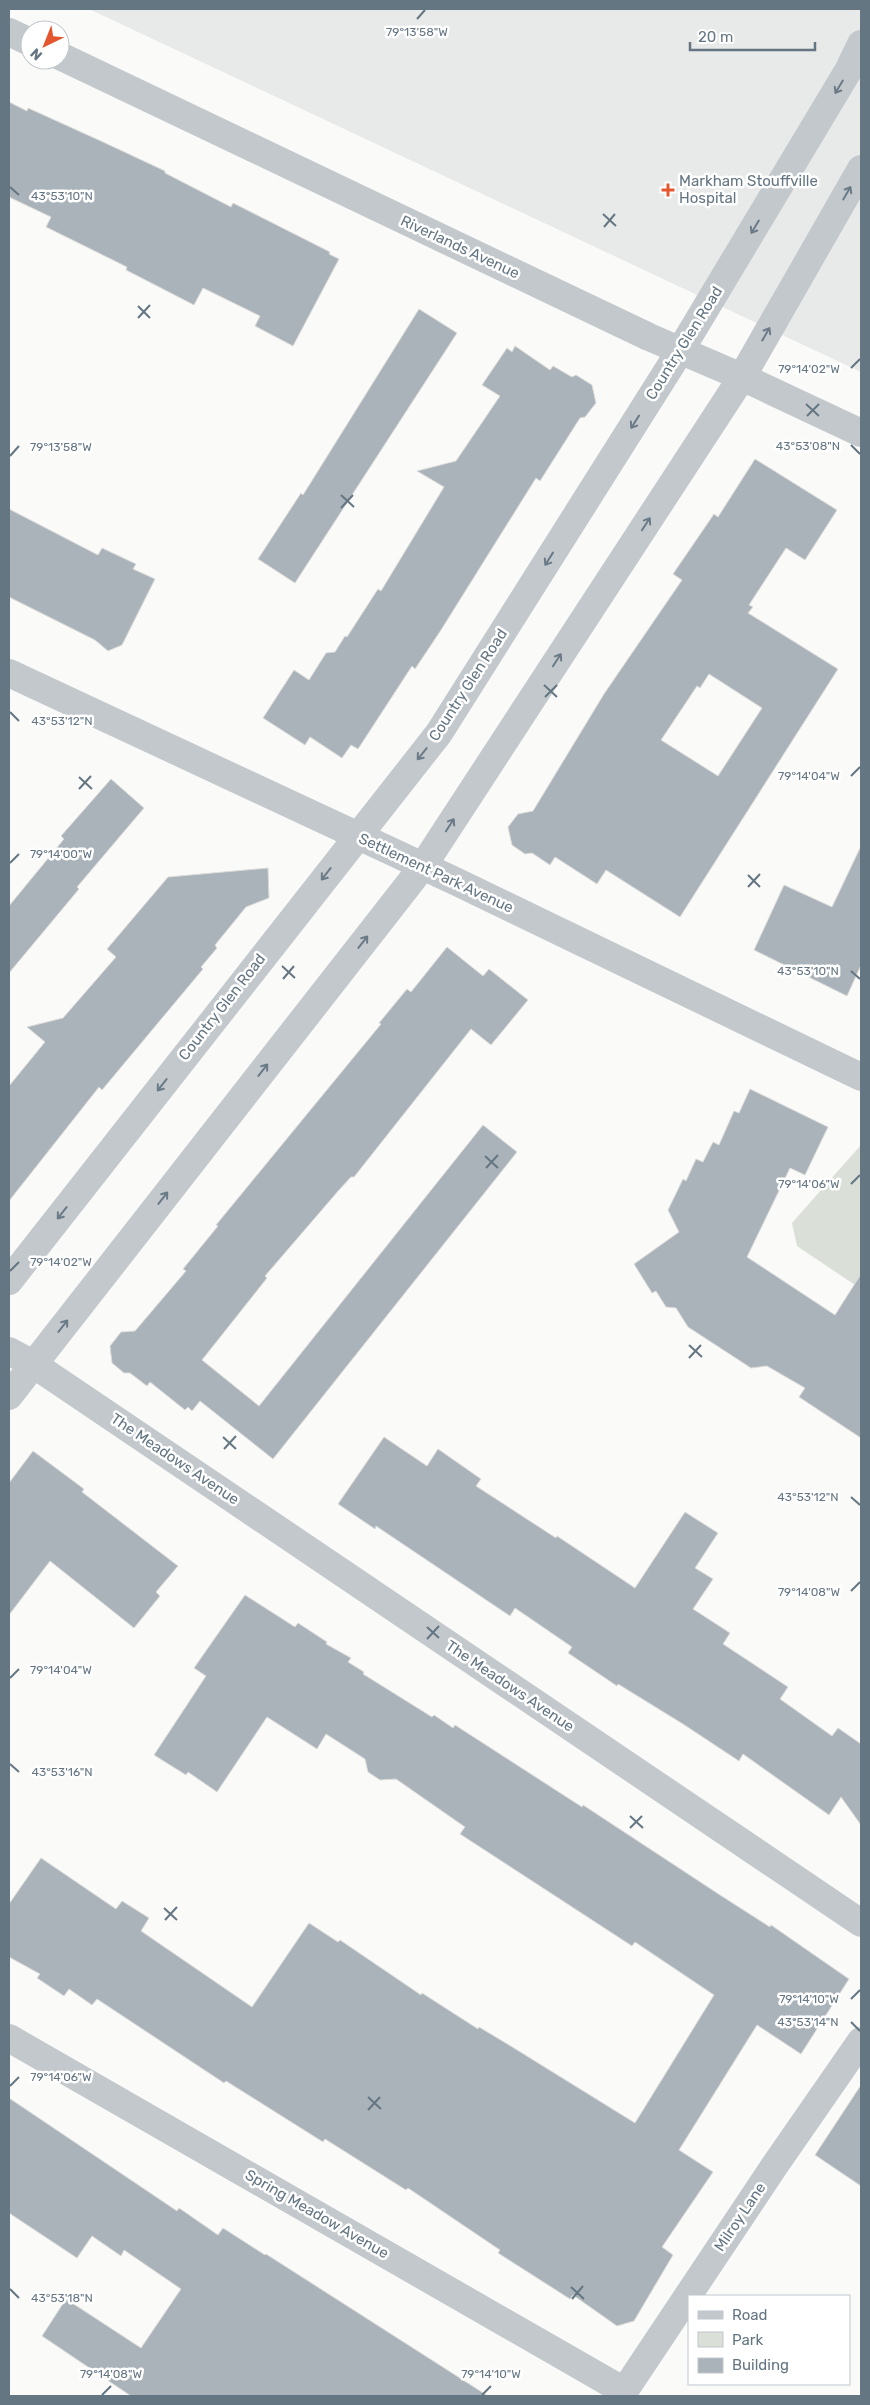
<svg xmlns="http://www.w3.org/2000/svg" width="870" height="2405" font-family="Rubik,sans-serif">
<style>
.built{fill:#e8e9e9}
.green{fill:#dadfd7}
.building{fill:#aab3b9;stroke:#dcdcda;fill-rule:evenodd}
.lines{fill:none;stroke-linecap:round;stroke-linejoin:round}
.minor{stroke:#c3c8cc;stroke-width:28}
.oneway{stroke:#6a7a87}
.ticks{fill:none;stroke:#657683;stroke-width:2}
.poi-dot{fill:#e4572e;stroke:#fff;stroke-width:2}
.labels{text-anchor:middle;stroke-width:5;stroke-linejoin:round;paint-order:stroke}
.poi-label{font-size:15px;fill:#657683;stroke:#fff;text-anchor:start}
.street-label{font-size:15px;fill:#657683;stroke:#fff}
.ticks-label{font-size:12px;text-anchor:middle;fill:#657683;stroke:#fff;stroke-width:5;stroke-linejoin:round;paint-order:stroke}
</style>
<rect width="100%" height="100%" fill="#fafaf8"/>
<polygon class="built" points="89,9 861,9 861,372"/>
<polygon class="green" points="861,1145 861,1289 797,1246 792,1223"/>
<g class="building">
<polygon points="9,102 27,111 28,108 103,142 165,171 165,173 231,207 233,203 330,252 329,254 339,259 293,346 255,326 260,316 203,288 194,305 126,270 127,267 46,227 51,217 9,197"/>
<polygon points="419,309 457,333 295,583 258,559 301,493 303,495"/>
<polygon points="515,346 550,370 553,366 572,377 576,375 592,385 596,403 585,417 580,418 540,481 536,478 441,630 415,669 412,666 358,749 351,745 342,758 310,737 305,745 263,718 294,670 309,680 326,653 335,652 345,636 347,637 378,589 381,591 444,487 417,471 456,461 500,396 482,385 507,348 512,352"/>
<path d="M755 459 837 510 805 560 786 548 749 605 753 607 748 613 838 669 680 917 606 870 597 884 555 857 550 865 532 853 525 854 512 845 508 827 518 814 533 811 604 694 682 580 673 574 714 514 718 517ZM709 674 762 708 718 776 661 740 697 686 700 688Z"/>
<polygon points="9,509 98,555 102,548 136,564 133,569 155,579 122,645 108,651 95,640 9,597"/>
<polygon points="111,779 144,808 77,887 79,889 9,973 9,906 64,839 61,836"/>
<polygon points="861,846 861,965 847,996 754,950 784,885 832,907"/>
<polygon points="268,868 269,898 246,907 215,945 217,948 201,967 203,969 102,1090 99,1087 9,1201 9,1086 45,1042 27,1027 63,1018 116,957 107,949 168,877"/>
<polygon points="447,947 483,976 489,969 528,1000 491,1045 471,1029 354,1177 351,1177 339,1190 265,1276 267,1278 202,1360 259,1406 483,1125 517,1152 273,1459 200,1401 192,1411 188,1407 185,1410 150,1382 147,1386 130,1373 124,1373 112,1363 110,1346 121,1332 135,1331 186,1271 183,1269 218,1226 216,1225 381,1024 379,1023 407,989 411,992"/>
<polygon points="750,1089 828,1127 805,1175 790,1168 747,1257 835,1315 861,1274 861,1438 799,1397 805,1388 767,1366 751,1368 688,1327 676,1308 666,1307 656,1291 652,1293 634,1264 679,1232 668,1210 683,1179 686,1181 696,1159 703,1162 713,1142 719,1145 734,1111 739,1113"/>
<polygon points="384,1437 427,1466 438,1449 481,1479 476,1486 556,1538 557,1536 635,1588 685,1512 718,1533 695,1568 713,1579 693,1609 730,1633 723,1644 788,1687 780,1699 832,1736 838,1728 861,1744 861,1825 841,1797 829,1815 743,1754 739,1761 683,1724 618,1684 617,1686 568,1653 572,1647 515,1608 510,1616 376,1526 375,1529 338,1504"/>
<polygon points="33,1451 84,1489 82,1492 178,1566 156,1592 160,1596 134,1628 50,1561 9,1615 9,1483"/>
<polygon points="245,1595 295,1627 298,1623 327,1642 326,1644 351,1658 348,1662 364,1672 363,1674 432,1717 434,1715 453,1728 455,1725 582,1807 583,1805 720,1895 770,1927 771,1925 849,1979 801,2054 757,2025 679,2150 713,2172 662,2247 673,2255 634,2321 617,2326 573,2295 570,2299 498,2253 500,2250 408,2188 406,2190 325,2139 323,2142 226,2081 224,2083 97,1999 92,2005 69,1989 64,1996 37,1978 40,1974 9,1957 9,1904 41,1858 116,1909 122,1901 149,1918 141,1931 252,2007 309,1923 338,1942 340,1940 421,1995 422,1993 478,2029 479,2027 509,2045 635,2123 714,1995 635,1942 632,1946 460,1834 465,1827 396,1779 380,1780 368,1772 365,1759 326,1734 317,1749 267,1717 217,1792 188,1772 186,1775 154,1755 206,1676 194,1668"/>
<polygon points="861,2085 861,2186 815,2155"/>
<polygon points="9,2098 177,2211 179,2208 218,2235 223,2228 265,2255 266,2254 488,2396 131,2396 42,2336 66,2299 141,2348 181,2289 124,2250 121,2256 92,2236 77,2258 9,2213"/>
</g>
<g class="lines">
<g class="minor">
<polyline points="9,32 30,42"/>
<polyline points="60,56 649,337 742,377 861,433"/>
<polyline points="9,673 457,882 861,1077"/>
<polyline points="9,1281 439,733 680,351 848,71 861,44"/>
<polyline points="9,1351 33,1364 861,1923"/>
<polyline points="9,1396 423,866 742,377 861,169"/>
<polyline points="9,2038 624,2391"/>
<polyline points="621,2396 775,2165 861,2041"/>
</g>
</g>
<defs><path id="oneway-shaft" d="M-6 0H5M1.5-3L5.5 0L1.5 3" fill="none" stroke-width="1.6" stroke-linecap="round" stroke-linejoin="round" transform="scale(1.25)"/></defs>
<g class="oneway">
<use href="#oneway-shaft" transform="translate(839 87) rotate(121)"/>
<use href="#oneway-shaft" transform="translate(847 193) rotate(-60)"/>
<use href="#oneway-shaft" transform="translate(755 227) rotate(121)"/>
<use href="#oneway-shaft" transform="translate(766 334) rotate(-60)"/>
<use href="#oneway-shaft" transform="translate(635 422) rotate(122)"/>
<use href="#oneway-shaft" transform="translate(646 524) rotate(-57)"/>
<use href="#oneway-shaft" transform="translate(549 559) rotate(122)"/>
<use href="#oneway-shaft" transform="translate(557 660) rotate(-57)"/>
<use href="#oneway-shaft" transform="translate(422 754) rotate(129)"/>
<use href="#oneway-shaft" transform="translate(450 825) rotate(-57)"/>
<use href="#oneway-shaft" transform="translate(326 874) rotate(128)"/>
<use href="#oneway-shaft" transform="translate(363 942) rotate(-52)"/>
<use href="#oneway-shaft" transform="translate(263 1070) rotate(-52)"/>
<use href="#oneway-shaft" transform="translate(162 1085) rotate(128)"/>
<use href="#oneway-shaft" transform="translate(163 1198) rotate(-52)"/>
<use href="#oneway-shaft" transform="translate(62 1213) rotate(128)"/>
<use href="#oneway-shaft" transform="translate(63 1326) rotate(-52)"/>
</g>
<path class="ticks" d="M417 19 425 10M10 187 19 195M603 214 616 226M604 227 615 214M138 306 150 318M138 318 150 305M851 368 860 359M806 404 819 416M807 416 819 404M851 445 860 454M10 456 19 446M341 495 354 507M341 508 353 495M544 685 557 697M545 697 557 685M10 712 19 721M851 776 860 767M79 777 92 789M79 789 91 776M10 863 19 854M748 875 760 887M748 887 760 874M282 966 295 978M851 971 860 979M283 979 294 966M485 1156 498 1168M486 1168 498 1155M851 1184 860 1175M10 1271 19 1262M689 1345 702 1357M689 1358 701 1345M223 1437 236 1449M224 1449 236 1436M851 1497 860 1505M851 1591 860 1582M427 1627 439 1638M427 1639 439 1626M10 1678 19 1669M10 1764 19 1772M630 1816 643 1828M630 1828 642 1816M164 1908 177 1920M165 1920 177 1907M851 1999 860 1990M851 2022 860 2031M10 2086 19 2077M368 2097 381 2109M368 2110 380 2097M571 2287 584 2299M10 2289 19 2298M572 2299 583 2286M102 2395 111 2386M482 2395 491 2386"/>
<path class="poi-dot" d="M665.5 182.5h5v5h5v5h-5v5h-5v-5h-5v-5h5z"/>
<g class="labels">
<g class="poi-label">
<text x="679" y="186">Markham Stouffville<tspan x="679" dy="17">Hospital</tspan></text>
</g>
<g class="street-label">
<text transform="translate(460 247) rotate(25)" y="5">Riverlands Avenue</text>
<text transform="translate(684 343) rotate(-58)" y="5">Country Glen Road</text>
<text transform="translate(468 685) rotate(-57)" y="5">Country Glen Road</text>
<text transform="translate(436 873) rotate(25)" y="5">Settlement Park Avenue</text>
<text transform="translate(222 1007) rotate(-52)" y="5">Country Glen Road</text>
<text transform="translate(175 1459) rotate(34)" y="5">The Meadows Avenue</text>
<text transform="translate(510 1686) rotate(34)" y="5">The Meadows Avenue</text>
<text transform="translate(317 2214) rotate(30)" y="5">Spring Meadow Avenue</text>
<text transform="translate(740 2217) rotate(-56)" y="5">Milroy Lane</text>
</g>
</g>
<g class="ticks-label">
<text x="417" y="36">79°13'58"W</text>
<text x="62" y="200">43°53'10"N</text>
<text x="809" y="373">79°14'02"W</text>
<text x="808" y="450">43°53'08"N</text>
<text x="61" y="451">79°13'58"W</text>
<text x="62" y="725">43°53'12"N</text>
<text x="809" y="780">79°14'04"W</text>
<text x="61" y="858">79°14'00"W</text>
<text x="808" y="975">43°53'10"N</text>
<text x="809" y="1188">79°14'06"W</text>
<text x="61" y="1266">79°14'02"W</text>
<text x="808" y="1501">43°53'12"N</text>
<text x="809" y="1596">79°14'08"W</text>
<text x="61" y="1674">79°14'04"W</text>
<text x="62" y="1776">43°53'16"N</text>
<text x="809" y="2003">79°14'10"W</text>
<text x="808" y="2026">43°53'14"N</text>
<text x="61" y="2081">79°14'06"W</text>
<text x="62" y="2302">43°53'18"N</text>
<text x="111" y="2378">79°14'08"W</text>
<text x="491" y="2378">79°14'10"W</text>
</g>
<rect width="870" height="2405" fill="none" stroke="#657683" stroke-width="20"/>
<rect x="688" y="2295" width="162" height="90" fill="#ffffff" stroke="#c1c8cd"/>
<rect x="698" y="2311" width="25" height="8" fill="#c3c8cc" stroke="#c1c8cd"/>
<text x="732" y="2320" font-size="15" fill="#657683">Road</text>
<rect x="698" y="2332" width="25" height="15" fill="#dadfd7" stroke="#c1c8cd"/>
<text x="732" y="2345" font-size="15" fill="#657683">Park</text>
<rect x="698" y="2358" width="25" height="15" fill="#aab3b9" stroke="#c1c8cd"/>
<text x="732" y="2370" font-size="15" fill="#657683">Building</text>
<g transform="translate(45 45) rotate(223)"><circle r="24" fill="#ffffff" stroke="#c1c8cd"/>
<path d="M0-4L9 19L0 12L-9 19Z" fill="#e4572e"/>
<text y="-8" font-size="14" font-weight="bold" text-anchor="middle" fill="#657683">N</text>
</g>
<path d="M690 42v8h125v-8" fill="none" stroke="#657683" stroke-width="2.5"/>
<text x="698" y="42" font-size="15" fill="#657683" stroke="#ffffff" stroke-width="4" paint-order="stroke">20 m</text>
</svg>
